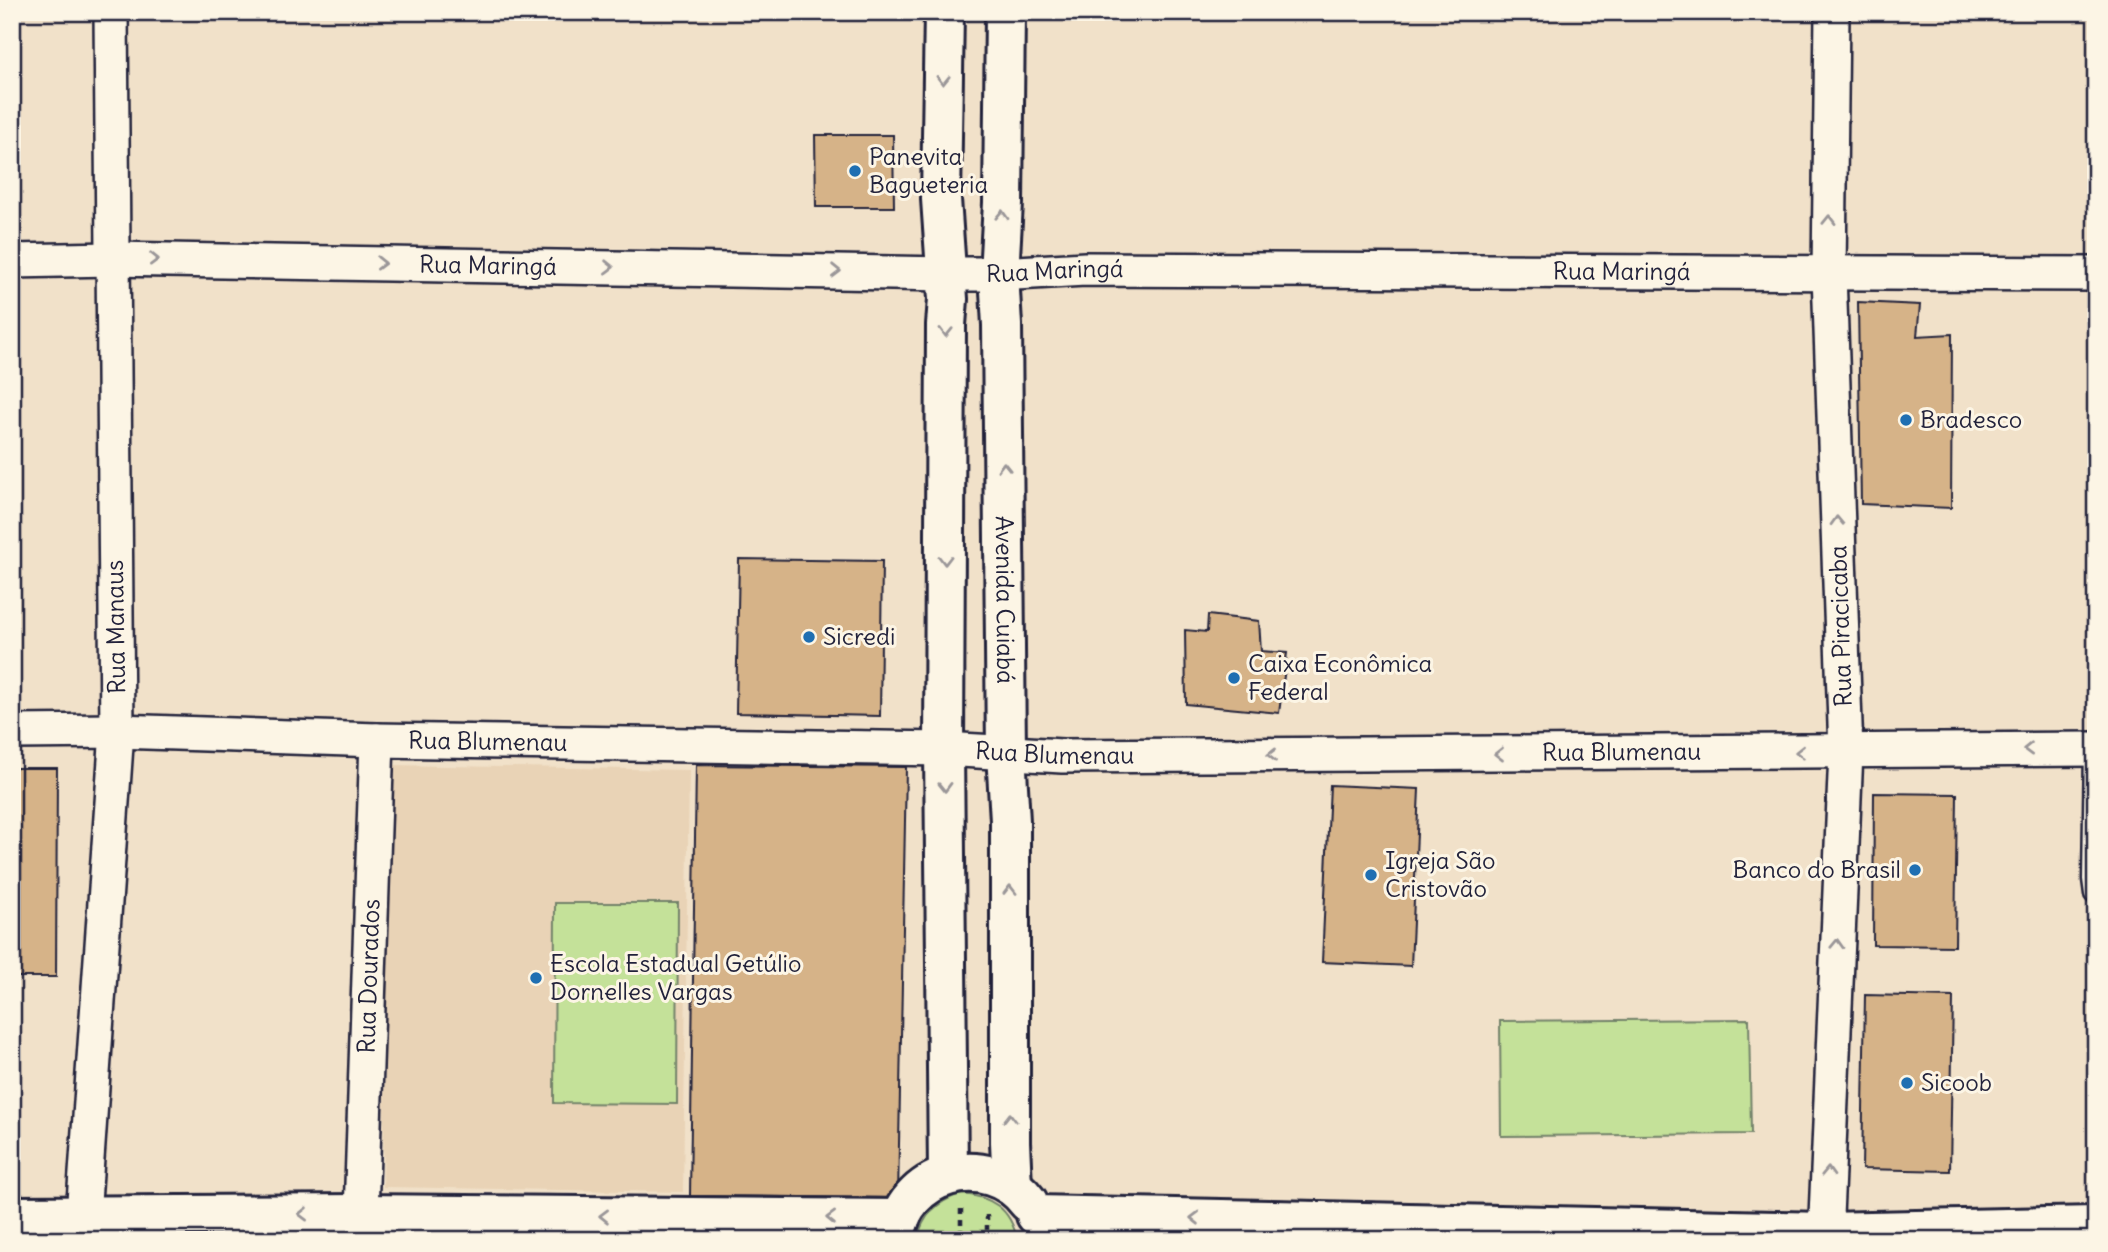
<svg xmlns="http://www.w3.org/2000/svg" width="2108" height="1252" font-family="Delius,sans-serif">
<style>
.built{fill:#e9d3b6}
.green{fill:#c4e199;stroke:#73826a;stroke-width:2}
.building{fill:#d6b388;stroke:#22223b;stroke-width:2}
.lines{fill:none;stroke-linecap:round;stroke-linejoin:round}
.service-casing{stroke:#22223b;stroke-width:21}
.minor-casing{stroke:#22223b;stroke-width:38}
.tertiary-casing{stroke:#22223b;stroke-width:44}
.path{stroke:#22223b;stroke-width:4.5;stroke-dasharray:5 5;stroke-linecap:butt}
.service{stroke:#fcf5e5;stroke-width:16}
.minor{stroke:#fcf5e5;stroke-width:33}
.tertiary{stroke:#fcf5e5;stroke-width:38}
.oneway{stroke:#9a9698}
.poi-dot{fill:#1f6fb2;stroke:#fcf5e5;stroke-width:2.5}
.labels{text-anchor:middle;stroke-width:6;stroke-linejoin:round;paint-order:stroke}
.poi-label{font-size:24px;fill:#22223b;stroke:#fcf5e5;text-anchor:start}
.street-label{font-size:24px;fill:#22223b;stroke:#fcf5e5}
</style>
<rect width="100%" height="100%" fill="#f1e1c9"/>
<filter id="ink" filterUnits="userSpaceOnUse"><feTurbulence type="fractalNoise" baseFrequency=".0143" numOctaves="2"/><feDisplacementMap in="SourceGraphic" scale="14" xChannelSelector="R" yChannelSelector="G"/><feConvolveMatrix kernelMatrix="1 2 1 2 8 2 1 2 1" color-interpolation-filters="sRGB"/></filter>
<g filter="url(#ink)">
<polygon class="built" points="389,765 689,770 683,1192 383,1187"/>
<g class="green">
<polygon points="555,903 678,903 677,1104 554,1103"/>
<polygon points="1749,1019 1751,1134 1501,1136 1500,1021"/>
<path d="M960 1194C991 1196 1011 1208 1017 1240H917C923 1215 936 1202 960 1194Z"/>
</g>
<g class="building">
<polygon points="815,135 893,135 894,207 816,207"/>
<polygon points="1858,302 1920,305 1917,336 1952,334 1951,508 1861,504"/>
<polygon points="739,559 882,561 880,716 736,713"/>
<polygon points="1208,615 1259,621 1261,651 1287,653 1279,713 1186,704 1185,630 1207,632"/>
<polygon points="696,765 906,767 898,1198 690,1196"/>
<polygon points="12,768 57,768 56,977 12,977"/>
<polygon points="1330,785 1419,789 1411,966 1322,962"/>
<polygon points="1874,793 1957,794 1955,946 1873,945"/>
<polygon points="1865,995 1953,997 1950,1171 1862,1169"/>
</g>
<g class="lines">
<defs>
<polyline id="service" points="2093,749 2091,879 2093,894 2096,897"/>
<g id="minor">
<path id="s1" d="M12 261 112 259 947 274H999L1085 269 2096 274"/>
<path id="s2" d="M12 732 117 731 377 740 944 749 1062 756 2096 749"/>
<path id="s3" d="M361 1214 377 740"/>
<polyline points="83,1240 83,1216 117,731 111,12"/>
<polyline points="1825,1240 1846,752 1829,274 1832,12"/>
</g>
<g id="tertiary">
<polyline points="944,12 941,199 948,299 946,325 944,749 948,1174"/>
<path id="s4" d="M1005 12 1003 203 999 274 1002 325 1006 753 1010 821V1142L1012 1186"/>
<polyline points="1036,1215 1825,1232 2096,1226"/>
<polyline points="12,1216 361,1214 900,1219"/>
<path d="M895 1240C901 1172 988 1149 1028 1202"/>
</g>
</defs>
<use href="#service" class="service-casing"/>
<use href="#minor" class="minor-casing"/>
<use href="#tertiary" class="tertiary-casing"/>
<g class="path">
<polyline points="961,1209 961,1240"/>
<polyline points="987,1240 987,1214"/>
</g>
<use href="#service" class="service"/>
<use href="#minor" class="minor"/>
<use href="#tertiary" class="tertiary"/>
</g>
<defs><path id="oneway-chevron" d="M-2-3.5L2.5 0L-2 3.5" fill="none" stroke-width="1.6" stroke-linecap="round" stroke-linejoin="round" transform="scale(1.75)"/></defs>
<g class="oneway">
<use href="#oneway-chevron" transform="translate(943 80) rotate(91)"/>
<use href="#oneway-chevron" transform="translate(1002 215) rotate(-88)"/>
<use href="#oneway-chevron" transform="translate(1829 220) rotate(-89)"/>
<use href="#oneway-chevron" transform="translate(154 259) rotate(1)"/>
<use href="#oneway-chevron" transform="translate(381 263) rotate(1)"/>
<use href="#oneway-chevron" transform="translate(609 267) rotate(1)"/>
<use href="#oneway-chevron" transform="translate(836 271) rotate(1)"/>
<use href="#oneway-chevron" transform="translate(946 332) rotate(91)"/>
<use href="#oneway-chevron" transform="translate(1004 467) rotate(-91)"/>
<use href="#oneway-chevron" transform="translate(1837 521) rotate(-92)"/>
<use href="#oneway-chevron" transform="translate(945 560) rotate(90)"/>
<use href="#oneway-chevron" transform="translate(2028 749) rotate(179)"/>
<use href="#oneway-chevron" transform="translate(1800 752) rotate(180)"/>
<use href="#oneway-chevron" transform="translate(1499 754) rotate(180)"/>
<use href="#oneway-chevron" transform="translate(1272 755) rotate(180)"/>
<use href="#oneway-chevron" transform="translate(945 787) rotate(89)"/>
<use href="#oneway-chevron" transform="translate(1010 890) rotate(-90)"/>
<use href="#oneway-chevron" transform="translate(1837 944) rotate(-88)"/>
<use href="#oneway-chevron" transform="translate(1010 1118) rotate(-90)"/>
<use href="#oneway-chevron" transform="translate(1828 1172) rotate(-88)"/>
<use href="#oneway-chevron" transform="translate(303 1214) rotate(179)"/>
<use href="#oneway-chevron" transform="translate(604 1216) rotate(-179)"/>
<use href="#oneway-chevron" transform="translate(831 1218) rotate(-179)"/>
<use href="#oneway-chevron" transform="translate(1195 1218) rotate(-179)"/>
</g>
</g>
<g class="poi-dot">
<circle cx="855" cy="171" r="7"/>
<circle cx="1906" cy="420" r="7"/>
<circle cx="809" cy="637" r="7"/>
<circle cx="1234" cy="678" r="7"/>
<circle cx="1915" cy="870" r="7"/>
<circle cx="1371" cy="875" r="7"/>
<circle cx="536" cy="978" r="7"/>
<circle cx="1907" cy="1083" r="7"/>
</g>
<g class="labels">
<g class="poi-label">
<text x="869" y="165">Panevita<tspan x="869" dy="28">Bagueteria</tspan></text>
<text x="1920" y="428">Bradesco</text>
<text x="823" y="645">Sicredi</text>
<text x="1248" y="672">Caixa Econômica<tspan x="1248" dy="28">Federal</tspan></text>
<text x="1385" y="869">Igreja São<tspan x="1385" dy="28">Cristovão</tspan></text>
<text x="1901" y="878" text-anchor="end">Banco do Brasil</text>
<text x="550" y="972">Escola Estadual Getúlio<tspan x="550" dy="28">Dornelles Vargas</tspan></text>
<text x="1921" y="1091">Sicoob</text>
</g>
<g class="street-label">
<text dy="8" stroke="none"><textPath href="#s1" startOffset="476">Rua Maringá</textPath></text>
<text dy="8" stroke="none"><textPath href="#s1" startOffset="1043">Rua Maringá</textPath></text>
<text dy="8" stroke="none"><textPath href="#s1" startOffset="1610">Rua Maringá</textPath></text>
<text dy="8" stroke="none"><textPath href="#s4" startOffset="588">Avenida Cuiabá</textPath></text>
<text transform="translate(1841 626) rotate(-92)" y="8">Rua Piracicaba</text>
<text transform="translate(116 627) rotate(-91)" y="8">Rua Manaus</text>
<text dy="8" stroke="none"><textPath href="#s2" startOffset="476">Rua Blumenau</textPath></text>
<text dy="8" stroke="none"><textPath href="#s2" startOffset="1043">Rua Blumenau</textPath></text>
<text dy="8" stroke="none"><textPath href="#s2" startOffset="1610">Rua Blumenau</textPath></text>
<text dy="8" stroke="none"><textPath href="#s3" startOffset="238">Rua Dourados</textPath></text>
</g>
</g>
<rect width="2108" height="1252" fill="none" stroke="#fcf5e5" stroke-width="42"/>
<rect x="21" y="21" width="2066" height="1210" fill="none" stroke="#22223b" stroke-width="2.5" filter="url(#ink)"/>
</svg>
